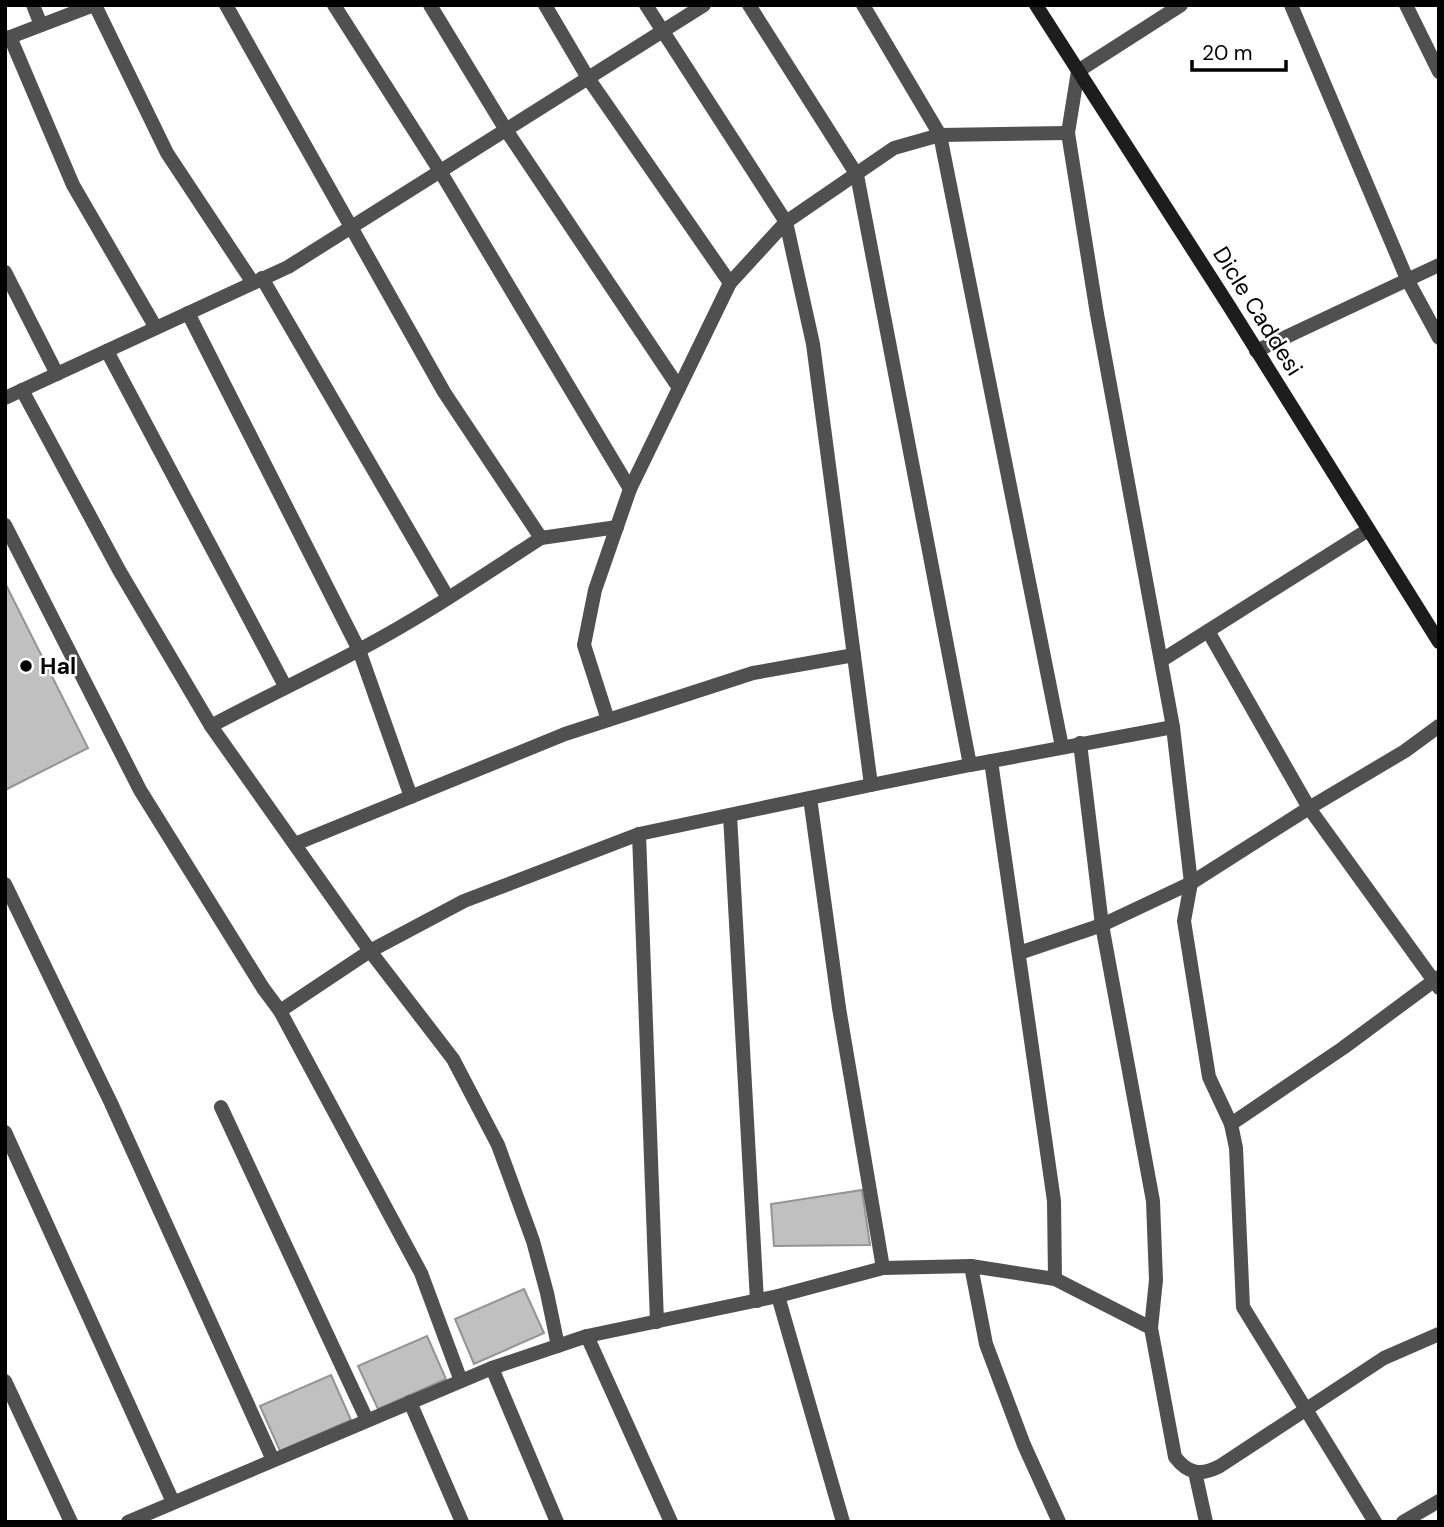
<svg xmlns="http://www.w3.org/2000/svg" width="1444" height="1527" font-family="'DM Sans',sans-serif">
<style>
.building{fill:#c0c0c0;stroke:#949494;stroke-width:2}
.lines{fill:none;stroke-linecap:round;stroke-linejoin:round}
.service{stroke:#505050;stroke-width:14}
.minor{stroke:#505050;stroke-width:14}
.tertiary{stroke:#505050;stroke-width:14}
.secondary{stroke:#1d1d1d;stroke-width:14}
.poi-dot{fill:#000;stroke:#fff;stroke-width:2.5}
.labels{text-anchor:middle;stroke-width:5;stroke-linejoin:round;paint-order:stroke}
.street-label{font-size:23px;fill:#000;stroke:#fff}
.poi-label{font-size:23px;font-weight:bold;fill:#000;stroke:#fff;text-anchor:start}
</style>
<rect width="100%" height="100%" fill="#fff"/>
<g class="building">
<polygon points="5,583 88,748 5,790"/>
<polygon points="862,1190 870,1245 774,1246 771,1204"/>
<polygon points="524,1289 544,1333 474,1364 455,1319"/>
<polygon points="427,1336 446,1379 378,1409 358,1366"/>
<polygon points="331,1375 351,1420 280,1451 260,1406"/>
</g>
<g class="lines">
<g class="service">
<polyline points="810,798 839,1008 883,1268"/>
<polyline points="730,815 757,1301"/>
<polyline points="639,834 657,1322"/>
<polyline points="410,1402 462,1522"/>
</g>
<g class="minor">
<polyline points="33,5 41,25"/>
<polyline points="95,5 167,153 253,283"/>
<polyline points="334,5 440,171 630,489"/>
<polyline points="430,5 506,130 679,388"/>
<polyline points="545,5 588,78 730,283"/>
<polyline points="646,5 786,222 813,344 871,785 970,765"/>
<polyline points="749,5 857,175 970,765 1173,727"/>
<polyline points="863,5 940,135 1068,133"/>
<polyline points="1181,5 1078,71 1068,133 1097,314 1173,727 1191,883 1184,921 1209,1077 1231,1124 1236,1148 1243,1307 1375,1522"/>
<polyline points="1291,5 1407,279 1439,338"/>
<polyline points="1406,5 1439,72"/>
<polyline points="10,37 73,185 156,328"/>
<polyline points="5,39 94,5"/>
<polyline points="5,272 57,374"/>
<polyline points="262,278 448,598"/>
<polyline points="188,313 359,650 411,797"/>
<polyline points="107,351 285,686"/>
<polyline points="1256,351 1439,265"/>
<path d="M22 390 119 570 211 726C260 700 310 676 359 650 422 617 481 577 541 538L444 392 226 5"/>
<polyline points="5,525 140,790 263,988 280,1011 421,1273 461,1381"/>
<polyline points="541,538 617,527"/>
<polyline points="1208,631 1309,808 1439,988"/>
<polyline points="1162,660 1368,530"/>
<polyline points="608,720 584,645 595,590 630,489 730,283 786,222 894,148 940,135 1062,747"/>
<polyline points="211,726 370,951 280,1011"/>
<polyline points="1080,743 1102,925 1153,1201 1156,1280 1151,1328"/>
<polyline points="991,761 1054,1201 1055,1279"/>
<polyline points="295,844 565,734 753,673 854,655"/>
<polyline points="5,884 111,1103 273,1460"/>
<polyline points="1019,953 1102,925 1191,883 1309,808 1405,751 1439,726"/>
<polyline points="221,1107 367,1420"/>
<polyline points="1231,1124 1343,1048 1439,977"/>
<polyline points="5,1132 173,1502"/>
<polyline points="971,1266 986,1344 1024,1445 1059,1522"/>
<polyline points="778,1296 843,1522"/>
<polyline points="587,1336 671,1522"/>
<polyline points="558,1346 547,1293 533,1241 498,1145 453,1059 370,951 464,901 639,834 871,785"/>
<polyline points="492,1368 557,1522"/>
<polyline points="5,1381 71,1522"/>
<polyline points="1195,1472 1206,1522"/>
<path d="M128 1522 492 1368 587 1336 778 1296 883 1268 971 1266 1055 1279 1151 1328 1175 1457C1188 1474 1201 1476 1220 1466L1384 1358 1439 1334"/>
<polyline points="1403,1522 1439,1501"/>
</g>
<polyline class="tertiary" points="5,398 288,267 704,5"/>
<polyline class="secondary" points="1036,5 1229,306 1439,642"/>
</g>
<circle class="poi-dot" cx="26" cy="666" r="7"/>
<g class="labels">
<g class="street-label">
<text transform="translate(1258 311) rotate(58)" y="8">Dicle Caddesi</text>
</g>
<g class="poi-label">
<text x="40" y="674">Hal</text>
</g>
</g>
<rect width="1444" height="1527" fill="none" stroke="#000000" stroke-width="14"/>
<path d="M1192 60v10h94v-10" fill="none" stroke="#000000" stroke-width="3.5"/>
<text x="1202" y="60" font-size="21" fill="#000000" stroke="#ffffff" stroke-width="5" paint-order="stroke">20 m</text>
</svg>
